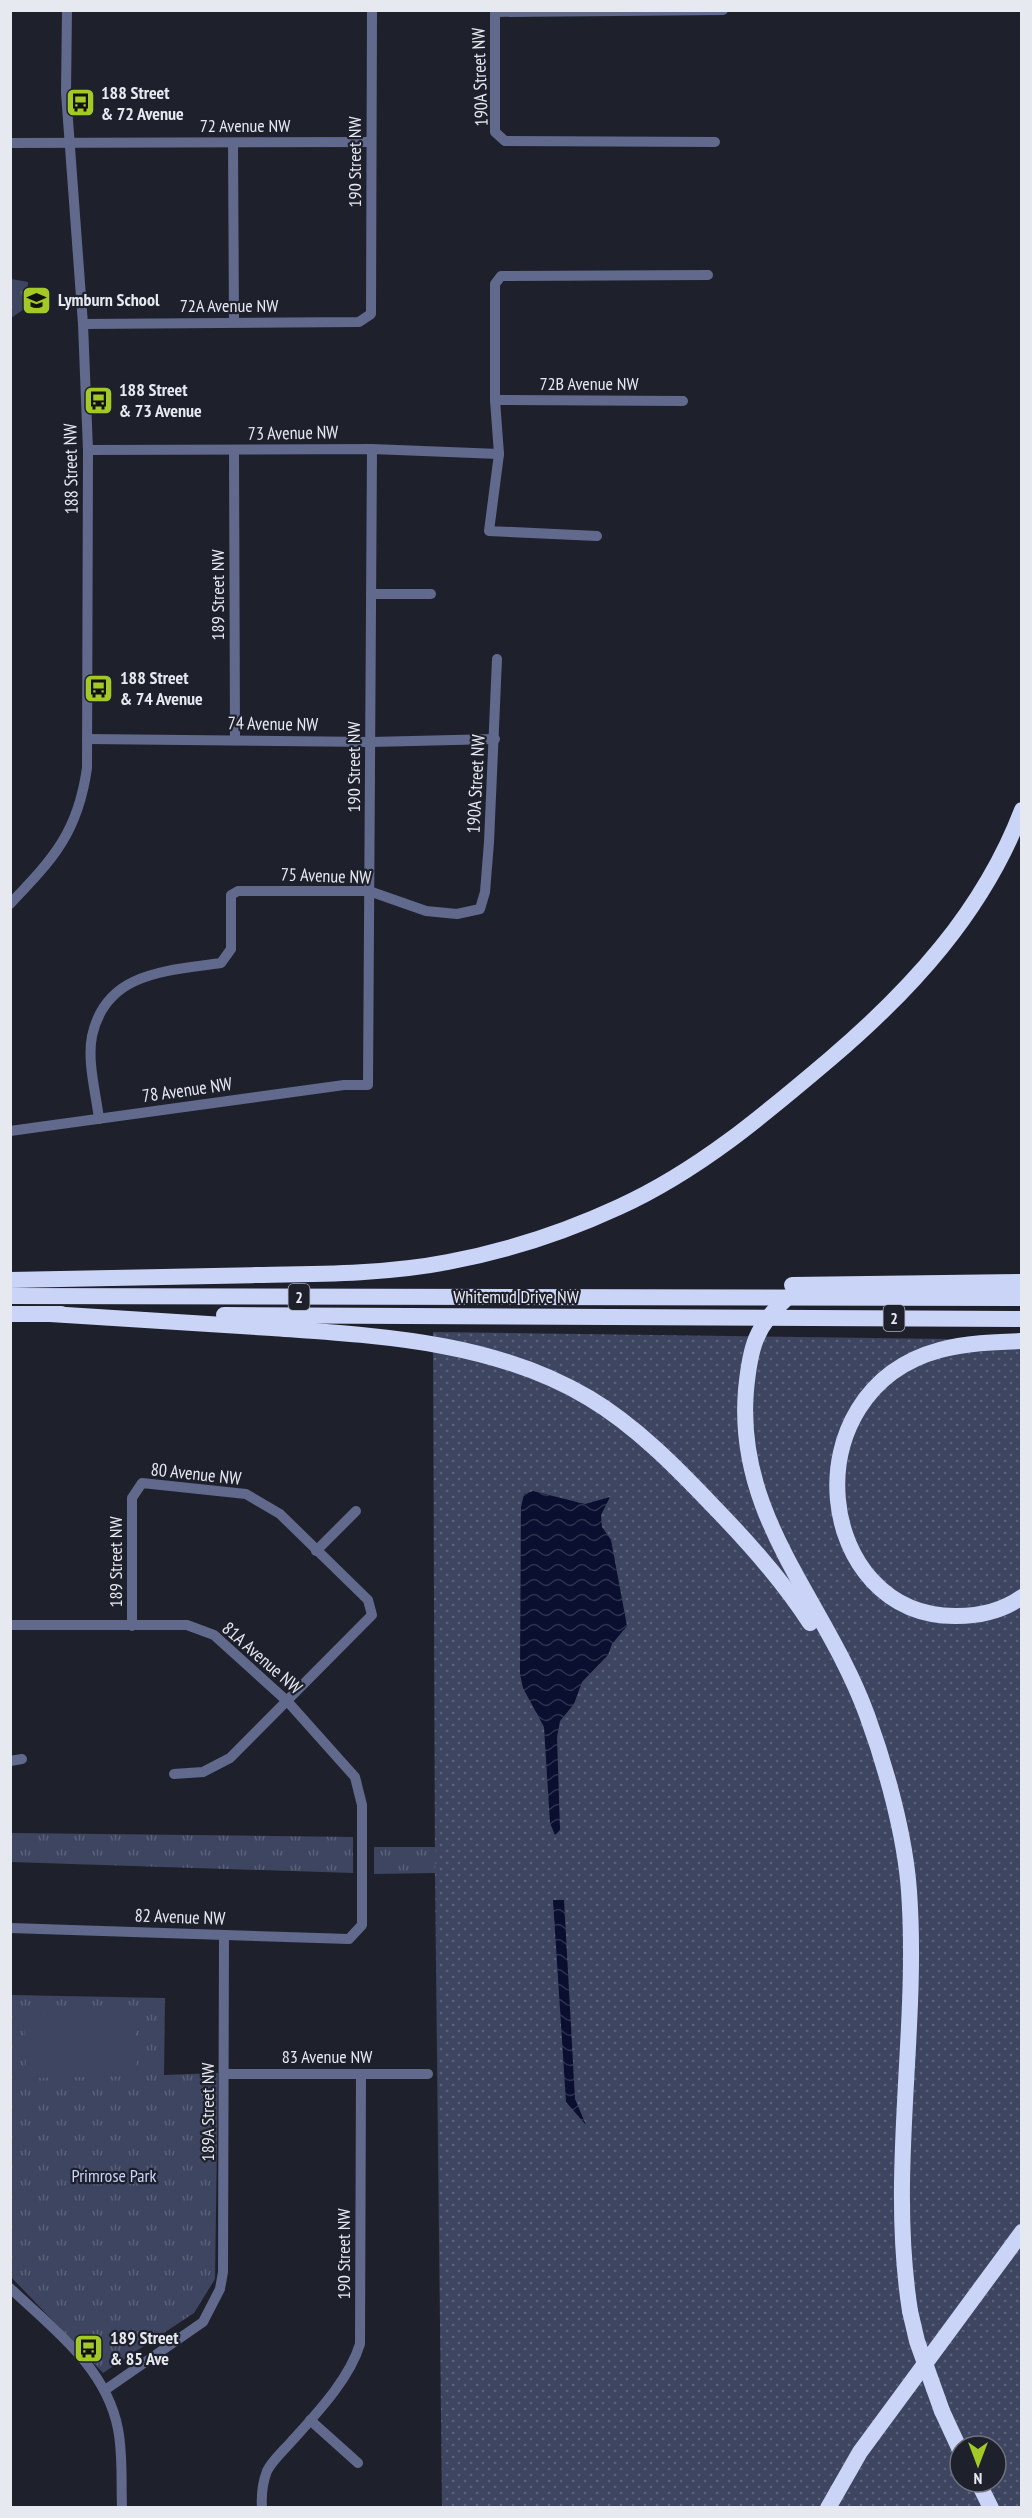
<svg xmlns="http://www.w3.org/2000/svg" width="1032" height="2518" font-family="'PT Sans Narrow',sans-serif">
<style>
.grass{fill:url(#grass-dots);fill-rule:evenodd}
.park{fill:url(#park-tufts)}
.garden{fill:#3e4560}
.water{fill:url(#water-waves)}
.lines{fill:none;stroke-linecap:round;stroke-linejoin:round}
.minor{stroke:#616a8d;stroke-width:10}
.highway{stroke:#cad4f7;stroke-width:16}
.highway-bridge{stroke:#cad4f7;stroke-width:16}
.labels{text-anchor:middle;stroke-width:4.5;stroke-linejoin:round;paint-order:stroke}
.shield{fill:#1e212c;stroke:#abadb6;stroke-width:1.5}
.shield-label{font-size:16px;font-weight:bold;fill:#e7e9f1}
.street-label{font-size:18px;fill:#e7e9f1;stroke:#1e212c}
.poi-label{font-size:18px;font-weight:bold;fill:#e7e9f1;stroke:#1e212c;text-anchor:start}
.park-label{font-size:18px;fill:#c9d4fc;stroke:#1e212c}
</style>
<defs>
<pattern id="grass-dots" width="8" height="8" patternUnits="userSpaceOnUse" patternTransform="scale(1.5)"><rect width="8" height="8" fill="#3e4560"/><path d="M2 2h.1M6 6h.1" fill="none" stroke="#5a6077" stroke-width="1.8" stroke-linecap="round"/></pattern>
<pattern id="park-tufts" width="24" height="20" patternUnits="userSpaceOnUse" patternTransform="scale(1.5)"><rect width="24" height="20" fill="#3e4560"/><path d="M3 7l-1-3M5 7V3M7 7l1-3M15 17l-1-3M17 17v-4M19 17l1-3" fill="none" stroke="#5a6077"/></pattern>
<pattern id="water-waves" width="16" height="10" patternUnits="userSpaceOnUse" patternTransform="scale(1.5)"><rect width="16" height="10" fill="#0a0e2f"/><path d="M0 5q4-4 8 0t8 0" fill="none" stroke="#2e314e"/></pattern>
</defs>
<rect width="100%" height="100%" fill="#1e212c"/>
<path class="grass" d="M433 1332 1021 1340V2507H442L435 1873ZM960 2446H996V2482H960Z"/>
<g class="park">
<polygon points="11,279 28,282 27,307 11,318"/>
<polygon points="11,1833 353,1837 353,1873 11,1862"/>
<polygon points="374,1847 436,1847 435,1873 374,1874"/>
<polygon points="11,1995 165,1998 164,2075 218,2073 215,2279 194,2313 103,2373 11,2277"/>
</g>
<polygon class="garden" points="135,2012 137,2076 26,2078 25,2015"/>
<g class="water">
<polygon points="533,1491 585,1504 610,1497 601,1515 602,1527 611,1540 627,1626 612,1644 608,1655 582,1682 574,1704 560,1721 557,1737 560,1830 555,1835 550,1823 544,1727 523,1688 520,1674 521,1507 524,1494"/>
<polygon points="553,1900 564,1900 575,2099 586,2125 566,2102"/>
</g>
<g class="lines">
<g class="minor">
<polyline points="495,10 495,132 505,141 715,142"/>
<polyline points="495,12 723,10"/>
<polyline points="10,143 371,142"/>
<polyline points="233,143 234,322"/>
<polyline points="83,324 359,322 371,314 372,10"/>
<polyline points="495,400 683,401"/>
<polyline points="88,450 372,449 499,454"/>
<polyline points="234,450 235,740"/>
<polyline points="597,536 489,531 499,454 495,400 495,284 501,276 708,275"/>
<polyline points="371,594 431,594"/>
<polyline points="87,739 371,742 495,739"/>
<path d="M10 904C54 858 78 832 87 768L88 450 83 324 66 93 67 10"/>
<path d="M99 1119C96 1093 87 1062 92 1036 106 971 168 971 221 963L231 949V895L238 891H369L426 911 457 914 480 909 485 892 489 842 497 659"/>
<polyline points="10,1131 344,1085 368,1085 372,449"/>
<polyline points="316,1551 356,1511"/>
<polyline points="10,1625 187,1625 214,1635 288,1702 355,1777 362,1805 362,1925 349,1939 10,1928"/>
<polyline points="132,1626 132,1498 142,1483 246,1494 280,1514 368,1600 372,1615 230,1758 203,1772 174,1774"/>
<polyline points="10,1761 22,1759"/>
<polyline points="225,2074 428,2074"/>
<path d="M10 2288C53 2329 106 2367 118 2429 123 2454 121 2482 122 2508"/>
<polyline points="105,2390 203,2322 220,2289 223,2272 224,1935"/>
<polyline points="310,2420 358,2463"/>
<path d="M262 2508C261 2494 262 2484 267 2471 272 2461 283 2451 291 2442 316 2414 349 2380 360 2344L361 2074"/>
</g>
<g class="highway">
<path d="M10 1280C93 1278 175 1277 257 1275 320 1274 386 1274 448 1262 507 1251 565 1232 619 1207 698 1171 764 1115 830 1059 911 990 983 912 1022 810"/>
<polyline points="792,1285 1022,1282"/>
<polyline points="10,1296 1022,1298"/>
<path d="M788 1297C755 1326 750 1348 746 1390 735 1519 826 1602 867 1715 886 1767 905 1835 909 1891 919 2031 888 2171 910 2311"/>
<polyline points="10,1314 61,1314"/>
<path d="M50 1314C124 1318 198 1323 272 1328 381 1336 493 1341 589 1398 636 1426 677 1468 715 1508 750 1544 783 1581 810 1623"/>
<polyline points="224,1315 1022,1319"/>
<path d="M1022 1341C995 1342 966 1343 940 1350 788 1391 814 1618 957 1616 980 1616 1002 1611 1022 1597"/>
<polyline points="942,2411 960,2450"/>
<polyline points="978,2482 991,2508"/>
<polyline points="828,2508 860,2452 1022,2232"/>
</g>
<polyline class="highway-bridge" points="910,2311 917,2341 942,2411"/>
</g>
<defs>
<symbol id="bus-square" viewBox="-11 -11 22 22"><rect x="-9" y="-9" width="18" height="18" rx="4" fill="#a3c926" stroke="#1e212c"/><path d="M-5-6H5V4H4V6H2V4H-2V6H-4V4H-5ZM-3.5-4V0h7V-4ZM-3.5 1.2v1.5H-2V1.2ZM2 1.2v1.5H3.5V1.2Z" fill="#111"/></symbol>
<symbol id="school-square" viewBox="-11 -11 22 22"><rect x="-9" y="-9" width="18" height="18" rx="4" fill="#a3c926" stroke="#1e212c"/><path d="M0-5L7-2L0 1L-7-2ZM-4 1L0 2.5L4 1V4Q0 6-4 4Z" fill="#111"/></symbol>
</defs>
<g fill-rule="evenodd">
<use href="#bus-square" x="64" y="86" width="33" height="33"/>
<use href="#school-square" x="20" y="284" width="33" height="33"/>
<use href="#bus-square" x="82" y="384" width="33" height="33"/>
<use href="#bus-square" x="82" y="672" width="33" height="33"/>
<use href="#bus-square" x="72" y="2332" width="33" height="33"/>
</g>
<g class="labels">
<g class="shield">
<rect x="288.5" y="1284" width="21" height="26" rx="4.5"/>
<rect x="883.5" y="1305" width="21" height="26" rx="4.5"/>
</g>
<g class="shield-label">
<text x="299" y="1303">2</text>
<text x="894" y="1324">2</text>
</g>
<g class="street-label">
<text transform="translate(480 77) rotate(-92)" y="6">190A Street NW</text>
<text x="245" y="132">72 Avenue NW</text>
<text transform="translate(355 162) rotate(-90)" y="6">190 Street NW</text>
<text x="229" y="312">72A Avenue NW</text>
<text x="589" y="390">72B Avenue NW</text>
<text transform="translate(293 433) rotate(-1)" y="6">73 Avenue NW</text>
<text transform="translate(71 469) rotate(-91)" y="6">188 Street NW</text>
<text transform="translate(218 595) rotate(-90)" y="6">189 Street NW</text>
<text transform="translate(273 724) rotate(1)" y="6">74 Avenue NW</text>
<text transform="translate(354 767) rotate(-90)" y="6">190 Street NW</text>
<text transform="translate(476 784) rotate(-87)" y="6">190A Street NW</text>
<text transform="translate(326 876) rotate(2)" y="6">75 Avenue NW</text>
<text transform="translate(187 1090) rotate(-8)" y="6">78 Avenue NW</text>
<text x="516" y="1303">Whitemud Drive NW</text>
<text transform="translate(196 1474) rotate(6)" y="6">80 Avenue NW</text>
<text transform="translate(116 1562) rotate(-90)" y="6">189 Street NW</text>
<text transform="translate(262 1658) rotate(41)" y="6">81A Avenue NW</text>
<text transform="translate(180 1917) rotate(2)" y="6">82 Avenue NW</text>
<text x="327" y="2063">83 Avenue NW</text>
<text transform="translate(208 2112) rotate(-90)" y="6">189A Street NW</text>
<text transform="translate(344 2254) rotate(-90)" y="6">190 Street NW</text>
</g>
<g class="poi-label">
<text x="101" y="99">188 Street<tspan x="101" dy="21">&amp; 72 Avenue</tspan></text>
<text x="58" y="306">Lymburn School</text>
<text x="119" y="396">188 Street<tspan x="119" dy="21">&amp; 73 Avenue</tspan></text>
<text x="120" y="684">188 Street<tspan x="120" dy="21">&amp; 74 Avenue</tspan></text>
<text x="110" y="2344">189 Street<tspan x="110" dy="21">&amp; 85 Ave</tspan></text>
</g>
<g class="park-label">
<text x="114" y="2182">Primrose Park</text>
</g>
</g>
<rect width="1032" height="2518" fill="none" stroke="#e7e9f1" stroke-width="24"/>
<g transform="translate(978 2464) rotate(180)"><circle r="28" fill="#1e212c" stroke="#6e717b" stroke-width="1.5"/>
<path d="M0-4.5L10 22L0 15L-10 22Z" fill="#a3c926"/>
<text y="-9" font-size="16" font-weight="bold" text-anchor="middle" fill="#e7e9f1">N</text>
</g>
</svg>
